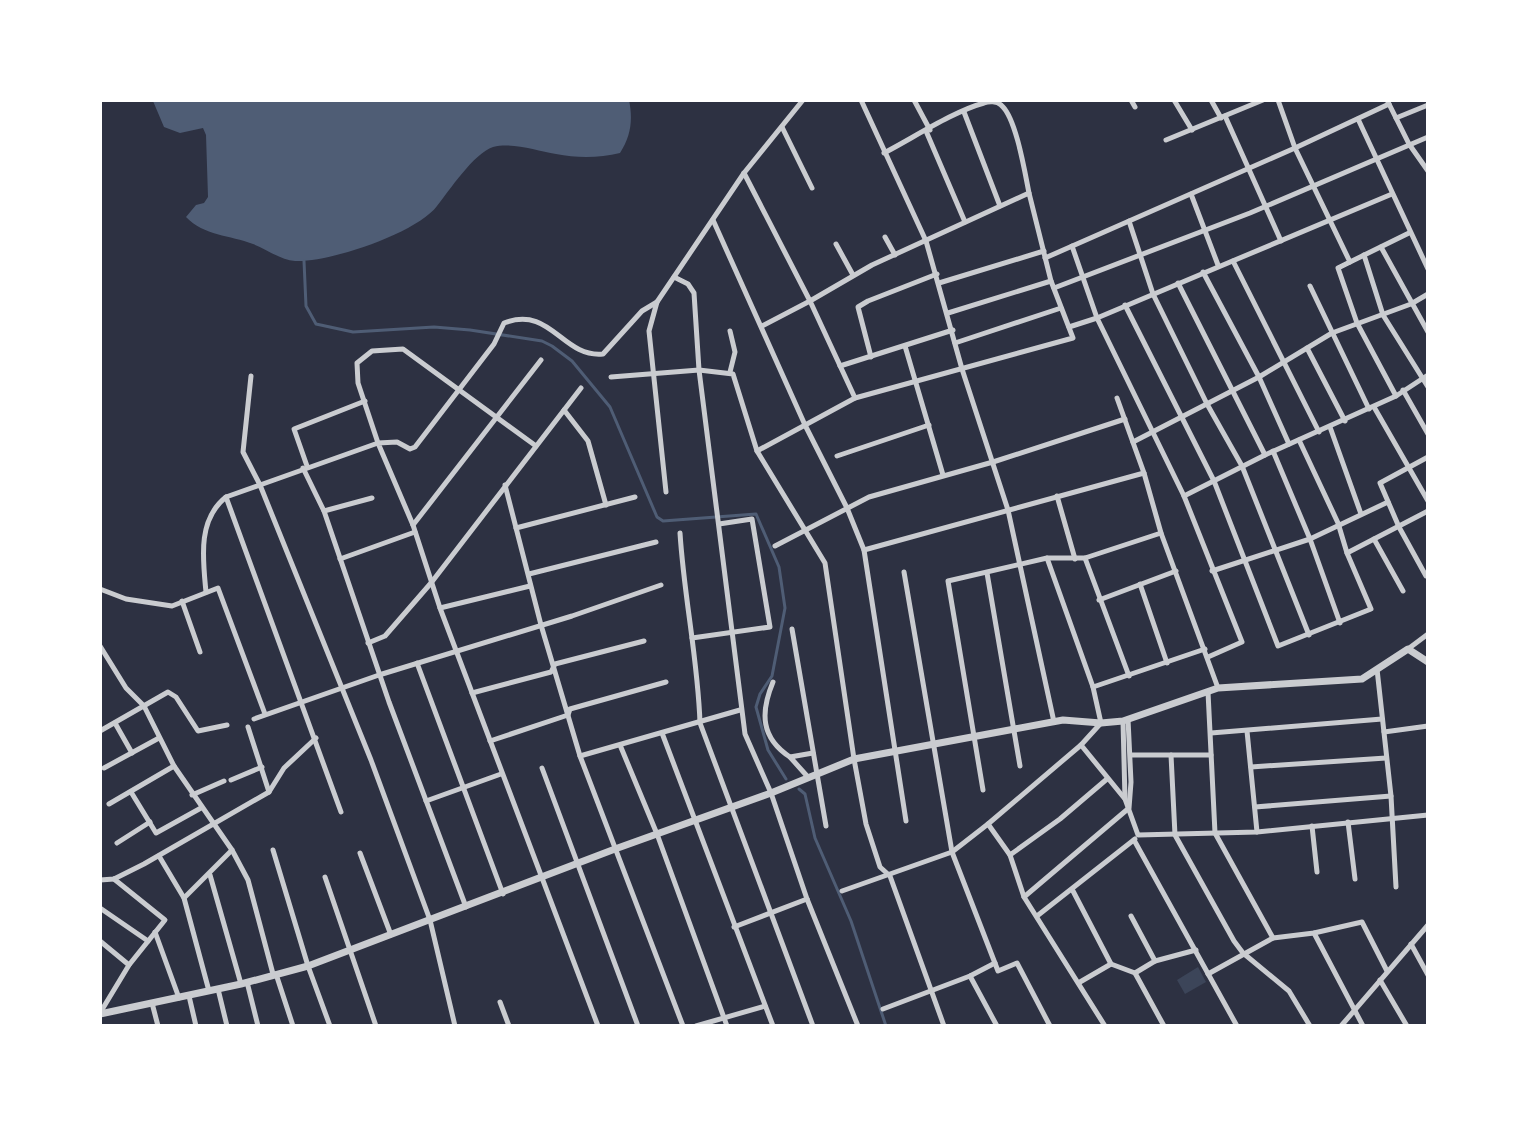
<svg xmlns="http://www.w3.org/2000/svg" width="1528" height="1126" font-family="Rubik,sans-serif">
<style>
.green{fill:#3c4559}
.water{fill:#4f5d75}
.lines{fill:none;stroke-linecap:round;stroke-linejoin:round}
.stream{stroke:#4f5d75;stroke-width:3}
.minor{stroke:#caccd0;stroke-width:5}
.tertiary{stroke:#caccd0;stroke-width:7}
</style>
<rect width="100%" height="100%" fill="#2d3142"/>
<polygon class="green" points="1198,967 1206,982 1185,994 1177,980"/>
<path class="water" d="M629 100C633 120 631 136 620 153 599 158 577 158 556 154 537 151 513 142 493 147 474 153 449 191 437 206 417 233 328 263 295 261 281 260 266 249 253 244 230 235 204 236 186 217L196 205 204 203 208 197 206 135 203 128 180 133 164 127 153 101Z"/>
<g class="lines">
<g class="stream">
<polyline points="304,261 306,306 316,324 353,332 434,327 470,330 542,341 552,346 572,361 610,407 657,517 663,521 756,514 779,567 785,608 772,676 760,694 756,707 768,750 786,779"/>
<polyline points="799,789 805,794 815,838 851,921 886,1026"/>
</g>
<g class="minor">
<polyline points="861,100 926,241 962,369 1008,510 1054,722"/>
<polyline points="914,100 930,130"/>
<polyline points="1131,100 1135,107"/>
<polyline points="1174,100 1192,130"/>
<polyline points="1211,100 1221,118"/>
<polyline points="1278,100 1295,148 1350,262 1338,268 1357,323 1396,396"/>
<polyline points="1388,102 1409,144 1428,171"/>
<polyline points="964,112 1000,206"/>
<polyline points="1225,116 1281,241"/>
<polyline points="1396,118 1428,105"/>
<polyline points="1358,119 1428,269"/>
<polyline points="782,127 812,188"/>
<polyline points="926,131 965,222"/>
<polyline points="1166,140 1263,100"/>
<path d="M884 153C913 138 954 111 984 103 989 101 997 101 1001 105 1016 117 1025 173 1029 193"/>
<polyline points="744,173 810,301 762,326"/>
<polyline points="1191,194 1218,265"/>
<polyline points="713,220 805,425 847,508 864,550 906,821"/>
<polyline points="1129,221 1153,294 1207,404 1242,466 1309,635"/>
<polyline points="885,237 895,255"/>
<polyline points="836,244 853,275"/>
<polyline points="1072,246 1097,318 1184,496 1242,642 1208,657"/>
<polyline points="1381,247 1428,332"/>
<polyline points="1364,255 1383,315 1428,387"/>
<polyline points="1045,258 1295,148 1389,104"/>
<polyline points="1233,261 1319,432"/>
<polyline points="1350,262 1409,233"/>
<polyline points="1203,272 1259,377 1289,444"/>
<polyline points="674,277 688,284 694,293 699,370 733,374 757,451 825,563 854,759 866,824 880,867 890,876 944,1026"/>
<polyline points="939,283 1044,251"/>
<polyline points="1178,283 1265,455"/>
<polyline points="1310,286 1369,409"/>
<polyline points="1054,288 1250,213 1428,137"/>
<polyline points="1125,305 1214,481 1278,646 1371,609 1347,553 1428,511"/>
<polyline points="1069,327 1097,318 1392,194"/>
<polyline points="955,343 1061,308"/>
<polyline points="905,346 943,475"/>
<polyline points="1307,348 1345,421"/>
<polyline points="871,357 858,307 868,301 937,274"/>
<polyline points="840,366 953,330"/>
<polyline points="730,372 735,352 730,331"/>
<polyline points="251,376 243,452 260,485 378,443 358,383 357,363 372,351 403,349 536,446"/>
<polyline points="611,377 699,370 745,734 771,793 807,899 858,1026"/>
<polyline points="1403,390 1428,434"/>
<polyline points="855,398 810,301 872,265 1029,193 1051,281"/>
<polyline points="1117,398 1144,473 1161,533 1218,688"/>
<polyline points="1374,407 1428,501"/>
<polyline points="564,410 588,441 606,505"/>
<polyline points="1330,427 1361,514"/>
<polyline points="1299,440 1338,523 1347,553"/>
<polyline points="1133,442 1259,377 1332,333 1411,304 1428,294"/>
<polyline points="757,451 855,398 1073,338 1051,281 948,313"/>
<polyline points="1273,451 1310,539 1340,623"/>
<polyline points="837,456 929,425"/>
<polyline points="307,466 294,429 365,401"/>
<polyline points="303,468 324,511 372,498"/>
<polyline points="505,485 541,625 580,756 683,1026"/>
<polyline points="666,492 649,331 657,302 744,173 803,100"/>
<polyline points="1057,496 1075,559"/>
<polyline points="1184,496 1265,455 1396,396 1428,375"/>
<polyline points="324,511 389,702 466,907"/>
<polyline points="413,525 541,360"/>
<polyline points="516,528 635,497"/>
<path d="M680 533C684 597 698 660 700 723L813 1026"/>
<polyline points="1374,539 1403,591"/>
<polyline points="775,546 869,497 993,462 1125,419"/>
<polyline points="864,550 1144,473"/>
<polyline points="1047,558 1093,687 1101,723 1081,745 1125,799 1138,835 1257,832 1428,815"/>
<polyline points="340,559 415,532"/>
<polyline points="1212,571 1310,539 1388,502"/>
<polyline points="904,572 952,852 998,971 1017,963 1050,1026"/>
<polyline points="987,573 1020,766"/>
<polyline points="529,574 656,542"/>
<polyline points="1426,576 1399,527 1380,483 1428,457"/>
<polyline points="1140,584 1167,663"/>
<polyline points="100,589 126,599 172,606 218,588 265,714"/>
<path d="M206 592C203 560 197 520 226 497"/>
<polyline points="1099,600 1176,571"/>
<polyline points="182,601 200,652"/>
<polyline points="440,608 530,586"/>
<polyline points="792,629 826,826"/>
<polyline points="692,638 770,627 752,519 719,524"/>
<polyline points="368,643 385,636 431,583 581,388"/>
<polyline points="100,646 126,688 144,706 174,766 232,850 248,880 273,974"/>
<polyline points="1408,649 1428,634"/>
<polyline points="417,663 503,894"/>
<polyline points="1377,669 1391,796 1396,887"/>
<polyline points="1129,676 1085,558 1161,533"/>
<path d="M773 682C760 713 761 738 790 757"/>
<polyline points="1093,687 1205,649"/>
<polyline points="1208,692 1215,833 1273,938"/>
<polyline points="472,693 551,672 555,664 644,641"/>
<polyline points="254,719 379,675 572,616 661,585"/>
<polyline points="1123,721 1125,799"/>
<polyline points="115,723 132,753"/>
<polyline points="248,727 269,792"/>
<polyline points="100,731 168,692 176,697 198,731 227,725"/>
<polyline points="1247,731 1257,832"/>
<polyline points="1384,732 1428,726"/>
<polyline points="662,733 773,1026"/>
<polyline points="1211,733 1382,719"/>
<polyline points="490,741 568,715 570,709 666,682"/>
<polyline points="620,745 657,834 727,1026"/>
<polyline points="1131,755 1211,755"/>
<polyline points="1171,755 1175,835 1234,941 1243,953 1289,991 1310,1026"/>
<polyline points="580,756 740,710"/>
<polyline points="1251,767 1386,758"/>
<polyline points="104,768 159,738"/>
<polyline points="542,768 638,1026"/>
<polyline points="807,776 790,757 813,753"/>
<polyline points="231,780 262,767"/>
<polyline points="983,790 948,581 1047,558 1085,558"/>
<polyline points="131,792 156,833 201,808"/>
<polyline points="192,795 224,781"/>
<polyline points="426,801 501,774"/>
<polyline points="109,804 174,766"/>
<polyline points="1255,807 1391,796"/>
<polyline points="341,812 226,497 260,485 371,760 430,920 455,1026"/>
<polyline points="1348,822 1355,879"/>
<polyline points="988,824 1081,745"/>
<polyline points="1312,826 1317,872"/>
<polyline points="1134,840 1237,1026"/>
<polyline points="117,843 150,822"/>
<polyline points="273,850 308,966 330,1026"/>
<polyline points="360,853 391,935"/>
<polyline points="1010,855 1024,897 1105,1026"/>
<polyline points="159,856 184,898 209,991"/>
<polyline points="210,875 241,984"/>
<polyline points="325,877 376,1026"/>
<polyline points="100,880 114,879 144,864 269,792 284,768 316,738"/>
<polyline points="842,891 952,852 988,824 1010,855 1060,819 1107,779"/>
<polyline points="1073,891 1111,964 1135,973 1164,1026"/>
<polyline points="1024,897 1129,808 1131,782 1128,719"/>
<polyline points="184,898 232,850"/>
<polyline points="100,908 148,941"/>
<polyline points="1037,916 1135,839"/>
<polyline points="1131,916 1155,961 1135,973"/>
<polyline points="734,927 807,899"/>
<polyline points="155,932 179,998"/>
<polyline points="1314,933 1363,1026"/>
<polyline points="100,941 129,965"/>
<polyline points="1411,944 1428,975"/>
<polyline points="1155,961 1196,950"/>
<polyline points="276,974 293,1026"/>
<polyline points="1208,974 1273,938 1314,933 1362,922 1387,971"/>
<polyline points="970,976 997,1026"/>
<polyline points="1380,980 1407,1026"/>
<polyline points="247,982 258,1026"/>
<polyline points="1080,982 1111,964"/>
<polyline points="218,989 227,1026"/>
<polyline points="189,996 196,1026"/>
<polyline points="500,1002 509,1026"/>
<polyline points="152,1003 158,1026"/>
<polyline points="883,1009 970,976 995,963"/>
<polyline points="100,1013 129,965 165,920 114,879"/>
<path d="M598 1026 440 608 413 525 378 443 397 442 410 449 415 447 494 344 504 323C551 305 562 358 603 354L642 311 657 302"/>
<polyline points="696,1026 765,1006"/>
<polyline points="1341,1026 1428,925"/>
</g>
<polyline class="tertiary" points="100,1014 241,984 308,966 615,849 771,793 854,759 1063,720 1101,723 1123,721 1218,688 1362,679 1408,649 1428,662"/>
</g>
<rect width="1528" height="1126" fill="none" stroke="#ffffff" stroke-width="204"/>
</svg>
